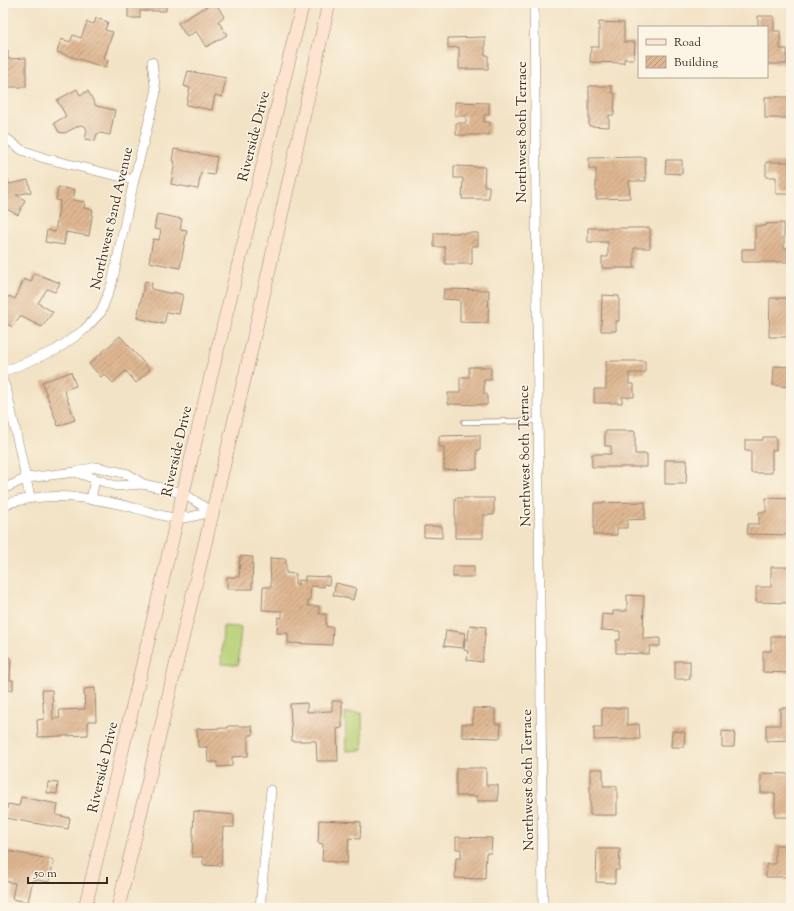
<svg xmlns="http://www.w3.org/2000/svg" width="794" height="911" font-family="'Sorts Mill Goudy',serif">
<style>
.pitch{fill:#b7d075;stroke:#797d4a}
.building{fill:url(#building-hatch)}
.lines{fill:none;stroke-linecap:round;stroke-linejoin:round}
.lane-casing{stroke:#978672;stroke-width:6}
.street-casing{stroke:#978672;stroke-width:10}
.secondary-casing{stroke:#978672;stroke-width:14}
.lane{stroke:#fff;stroke-width:4.5}
.street{stroke:#fff;stroke-width:9}
.secondary{stroke:#fde4d1;stroke-width:13}
.labels{text-anchor:middle;stroke-width:3;stroke-linejoin:round;paint-order:stroke}
.street-label{font-size:14px;fill:#3b2a1e;stroke:#fcf5e5}
</style>
<defs>
<pattern id="building-hatch" width="6" height="6" patternUnits="userSpaceOnUse"><rect width="6" height="6" fill="#dfb793"/><path d="M-1 1l2-2M0 6l6-6M5 7l2-2" fill="none" stroke="#b69577"/></pattern>
</defs>
<rect width="100%" height="100%" fill="#fcf5e5"/>
<filter id="ink" filterUnits="userSpaceOnUse"><feTurbulence type="fractalNoise" baseFrequency=".025" numOctaves="2"/><feDisplacementMap in="SourceGraphic" scale="8" xChannelSelector="R" yChannelSelector="G"/><feConvolveMatrix kernelMatrix="1 2 1 2 8 2 1 2 1" color-interpolation-filters="sRGB"/></filter>
<filter id="wash" filterUnits="userSpaceOnUse"><feTurbulence type="fractalNoise" baseFrequency=".012" numOctaves="4" result="noise"/><feDisplacementMap in="SourceGraphic" scale="16" xChannelSelector="R" yChannelSelector="G"/><feGaussianBlur stdDeviation="0.9" result="paint"/><feColorMatrix in="noise" values="0 0 0 0 0 0 0 0 0 0 0 0 0 0 0 0 0 1.4 0 .05"/><feComposite in="paint" operator="in"/></filter>
<g filter="url(#wash)">
<rect width="100%" height="100%" fill="#f3e3c6"/>
<g class="pitch">
<polygon points="223,626 241,627 238,665 221,664"/>
<polygon points="345,713 362,713 363,750 346,751"/>
</g>
<g id="blocks">
<g class="building">
<polygon points="128,3 166,3 166,11 140,11 140,18 128,18"/>
<polygon points="212,3 216,3 224,17 218,21 227,35 206,47 196,31 187,37 178,23"/>
<rect x="457" y="3" width="31" height="3"/>
<polygon points="758,16 774,16 774,31 780,31 780,49 787,49 787,64 767,64 767,27 758,27"/>
<polygon points="96,18 108,22 105,30 113,32 104,58 108,60 106,68 57,52 61,39 70,42 73,35 81,38 87,22 94,24"/>
<polygon points="599,22 624,23 624,42 635,42 634,59 624,59 624,63 590,62 591,47 599,47"/>
<polygon points="485,37 485,55 488,55 488,69 459,69 459,47 448,48 448,38"/>
<polygon points="3,50 8,50 8,59 26,58 26,87 3,87"/>
<polygon points="188,71 226,78 222,97 215,95 212,110 186,105 190,88 184,86"/>
<polygon points="589,86 612,86 612,93 615,93 614,115 609,115 609,127 589,126"/>
<polygon points="77,89 80,95 88,91 96,106 115,110 110,135 100,133 97,134 95,141 85,139 87,130 85,126 80,125 65,133 59,132 54,123 66,116 57,100"/>
<rect x="765" y="97" width="23" height="21"/>
<polygon points="455,102 489,103 489,115 484,115 484,122 490,122 489,135 456,135 456,123 466,123 466,116 455,116"/>
<polygon points="174,149 217,157 214,175 201,173 198,189 171,184 175,161 172,161"/>
<polygon points="645,157 646,181 629,181 630,198 596,199 596,169 589,169 589,158"/>
<polygon points="666,160 682,160 682,174 665,173"/>
<polygon points="766,162 791,162 791,194 776,194 776,177 766,177"/>
<polygon points="454,166 485,167 484,186 489,186 489,199 462,199 463,178 454,178"/>
<polygon points="3,177 8,179 9,184 28,180 31,192 16,195 25,200 18,215 3,207"/>
<polygon points="58,187 75,190 73,200 85,202 84,208 93,210 89,236 66,232 64,245 45,242 47,230 55,232 60,201 56,200"/>
<polygon points="157,214 182,219 180,229 187,230 180,268 149,262 153,239 159,240 161,230 154,229"/>
<polygon points="784,223 784,248 791,248 791,262 742,262 742,249 755,249 755,226 766,226 766,224"/>
<polygon points="588,228 650,228 650,248 634,248 634,268 602,268 602,257 608,257 608,242 588,242"/>
<polygon points="434,233 478,233 478,246 472,246 472,264 445,264 445,247 434,247"/>
<polygon points="34,273 60,283 55,292 47,289 38,303 53,312 42,327 20,316 12,327 3,321 3,316 7,311 3,308 3,304 9,296 15,299 24,279 31,282"/>
<polygon points="145,281 152,283 151,289 173,294 174,292 183,295 179,314 167,312 164,324 137,318"/>
<polygon points="444,289 489,290 488,323 460,322 460,300 443,299"/>
<polygon points="602,295 619,296 619,321 616,321 616,331 601,331"/>
<polygon points="770,298 791,298 791,337 769,337"/>
<polygon points="120,336 150,370 136,383 126,371 113,383 104,374 101,377 89,364"/>
<polygon points="606,361 645,361 645,373 629,373 629,384 634,384 634,397 622,397 622,403 594,403 594,389 606,389"/>
<polygon points="774,366 791,367 791,399 788,398 789,387 773,385"/>
<polygon points="469,367 491,367 491,380 484,380 484,394 487,394 487,405 448,404 448,393 460,393 460,377 469,377"/>
<polygon points="71,372 76,386 64,390 75,420 58,426 42,382"/>
<polygon points="605,431 635,431 635,454 647,454 647,467 592,467 592,454 611,454 611,446 605,446"/>
<polygon points="480,435 480,450 477,450 477,469 444,470 444,447 439,447 439,436"/>
<polygon points="763,437 776,437 776,450 772,450 772,473 751,473 751,451 745,451 745,440 763,440"/>
<polygon points="665,460 687,460 686,484 665,484"/>
<polygon points="455,498 494,498 494,515 483,515 483,538 455,538"/>
<polygon points="766,498 791,499 791,535 747,534 748,524 759,524 759,512 766,512"/>
<polygon points="645,502 645,519 627,520 627,528 617,528 617,535 594,535 594,503"/>
<polygon points="424,526 442,526 442,538 424,537"/>
<polygon points="240,556 253,557 252,589 227,589 227,577 239,577"/>
<polygon points="270,558 286,559 286,573 296,574 295,585 298,585 298,580 305,581 305,576 330,577 329,585 324,584 324,587 311,586 310,600 308,600 308,606 319,606 319,614 326,614 326,627 333,627 332,645 288,643 288,633 277,633 278,617 282,618 282,611 262,610 263,587 271,587"/>
<rect x="453" y="566" width="21" height="11"/>
<polygon points="771,567 791,567 791,603 756,602 756,587 771,587"/>
<polygon points="336,583 356,588 353,600 333,595"/>
<polygon points="627,595 644,596 643,639 660,638 660,646 650,646 649,654 616,653 616,640 620,640 620,631 601,630 602,614 613,615 613,611 627,611"/>
<polygon points="470,625 486,627 482,662 467,660 468,651 464,650 465,639 468,639"/>
<polygon points="446,630 465,633 463,648 444,646"/>
<polygon points="771,636 791,636 791,673 763,672 763,651 771,651"/>
<polygon points="3,657 11,658 10,680 13,680 13,690 3,690"/>
<rect x="675" y="661" width="15" height="18"/>
<polygon points="95,688 96,721 88,721 88,735 38,737 37,720 44,719 42,690 52,690 53,719 60,718 59,710 85,709 84,689"/>
<polygon points="332,701 342,701 342,728 337,729 338,761 317,761 316,741 292,741 290,704 307,703 307,712 332,711"/>
<polygon points="473,708 495,709 495,724 501,724 500,738 462,737 462,724 473,724"/>
<polygon points="602,708 627,708 627,725 639,724 640,739 594,740 594,727 602,727"/>
<polygon points="780,708 791,708 791,740 766,741 766,725 780,725"/>
<polygon points="228,726 252,726 253,735 248,735 248,756 232,757 232,766 217,767 217,762 208,762 207,747 198,747 197,729 228,728"/>
<polygon points="672,731 685,732 684,747 671,747"/>
<polygon points="722,731 735,732 734,747 722,747"/>
<polygon points="456,768 486,768 486,785 498,785 498,801 477,801 477,796 456,796"/>
<polygon points="590,769 603,769 603,786 617,786 617,815 590,815"/>
<polygon points="761,773 791,774 791,817 775,817 775,793 761,793"/>
<polygon points="48,782 58,783 57,794 47,793"/>
<polygon points="21,797 58,804 56,815 70,818 68,829 5,818 8,804 19,806"/>
<polygon points="194,811 234,815 234,827 223,827 221,866 203,865 203,857 192,857"/>
<polygon points="319,820 361,822 360,839 349,838 347,863 322,861 323,844 318,843"/>
<polygon points="456,837 492,838 491,853 486,853 485,879 455,878 456,858 461,858 461,849 456,849"/>
<polygon points="775,845 791,845 791,877 766,877 766,864 775,864"/>
<polygon points="597,849 620,849 619,870 615,870 615,883 596,882"/>
<polygon points="4,850 54,860 49,882 33,879 28,902 12,899 15,883 4,881 7,864 3,863"/>
</g>
</g>
</g>
<g filter="url(#ink)">
<use href="#blocks" fill-opacity="0" stroke="#978672" stroke-width="1"/>
<g class="lines">
<defs>
<polyline id="lane" points="464,422 537,421"/>
<g id="street">
<polyline points="534,3 543,908"/>
<polyline points="3,136 22,150 44,158 134,180"/>
<polyline points="3,372 56,350 84,330 101,312 112,283 134,180 156,93 152,62"/>
<polyline points="3,381 7,392 30,497"/>
<polyline points="75,472 116,486 143,484 183,493 212,512"/>
<polyline points="3,489 27,478 75,472 96,467 128,474 143,484"/>
<polyline points="91,500 95,479"/>
<path d="M3 505C46 490 92 497 135 508 148 511 163 517 176 518 188 519 201 514 212 512"/>
<polyline points="260,908 271,790"/>
</g>
<g id="secondary">
<polyline points="85,908 207,392 303,3"/>
<polyline points="118,908 246,372 329,3"/>
</g>
</defs>
<use href="#lane" class="lane-casing"/>
<use href="#street" class="street-casing"/>
<use href="#secondary" class="secondary-casing"/>
<use href="#lane" class="lane"/>
<use href="#street" class="street"/>
<use href="#secondary" class="secondary"/>
</g>
</g>
<g class="labels">
<g class="street-label">
<text transform="translate(521 132) rotate(-90)" y="5">Northwest 80th Terrace</text>
<text transform="translate(253 136) rotate(-76)" y="5">Riverside Drive</text>
<text transform="translate(111 218) rotate(-77)" y="5">Northwest 82nd Avenue</text>
<text transform="translate(176 451) rotate(-77)" y="5">Riverside Drive</text>
<text transform="translate(524 456) rotate(-91)" y="5">Northwest 80th Terrace</text>
<text transform="translate(102 767) rotate(-77)" y="5">Riverside Drive</text>
<text transform="translate(527 780) rotate(-91)" y="5">Northwest 80th Terrace</text>
</g>
</g>
<rect width="794" height="911" fill="none" stroke="#fcf5e5" stroke-width="16"/>
<rect x="638" y="26" width="130" height="52" fill="#fcf5e5" stroke="#afa495"/>
<rect x="646" y="39" width="20" height="6" fill="#fde4d1" stroke="#afa495"/>
<text x="674" y="46" font-size="12" fill="#3b2a1e">Road</text>
<rect x="646" y="56" width="20" height="12" fill="url(#building-hatch)" stroke="#afa495"/>
<text x="674" y="66" font-size="12" fill="#3b2a1e">Building</text>
<path d="M28 877v6h79v-6" fill="none" stroke="#3b2a1e" stroke-width="2"/>
<text x="34" y="877" font-size="12" fill="#3b2a1e" stroke="#fcf5e5" stroke-width="3" paint-order="stroke">50 m</text>
</svg>
